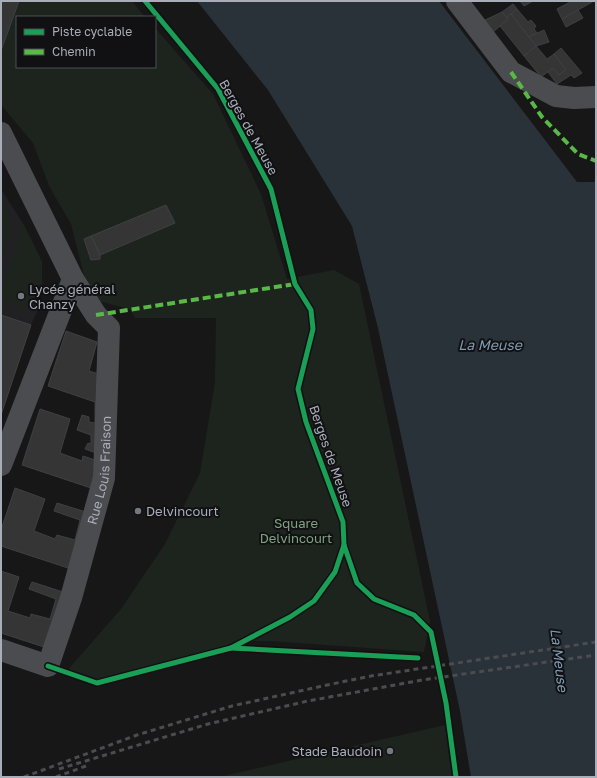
<svg xmlns="http://www.w3.org/2000/svg" width="597" height="778" font-family="'Golos Text',sans-serif">
<style>
.built{fill:#212123}
.green{fill:#1d241e}
.water{fill:#2a3239}
.building{fill:#353536;stroke:#3f4043}
.lines{fill:none;stroke-linecap:round;stroke-linejoin:round}
.minor{stroke:#4b4c50;stroke-width:22}
.rail{stroke:#4b4c4f;stroke-width:3;stroke-dasharray:5 4;stroke-linecap:butt}
.quiet{stroke:#58b947;stroke-width:4;stroke-dasharray:8 4;stroke-linecap:butt}
.cycleway-casing{stroke:#111113;stroke-width:8}
.cycleway{stroke:#1a9f57;stroke-width:5}
.poi-dot{fill:#757880;stroke:#111113;stroke-width:1.5}
.labels{text-anchor:middle;stroke-width:4;stroke-linejoin:round;paint-order:stroke}
.street-label{font-size:13px;fill:#a8adb8;stroke:#111113}
.poi-label{font-size:13px;fill:#a8adb8;stroke:#111113;text-anchor:start}
.park-label{font-size:13px;fill:#7fa381;stroke:#111113}
.water-label{font-size:14px;font-style:italic;fill:#7f9bb3;stroke:#111113}
</style>
<rect width="100%" height="100%" fill="#171717"/>
<polygon class="built" points="1,189 24,225 42,262 42,284 39,307 31,325 1,415"/>
<g class="green">
<polygon points="19,1 132,1 145,17 17,17 17,67 155,67 155,28 213,94 261,194 287,279 334,270 359,284 430,621 424,652 270,641 241,641 97,683 66,672 121,609 165,544 200,473 215,382 216,318 135,318 130,309 90,299 71,224 49,186 33,143 1,105 1,51"/>
<polygon points="1,189 13,227 1,262"/>
<polygon points="24,225 42,262 42,284 34,312 1,301 1,293"/>
<polygon points="445,725 452,777 219,777"/>
</g>
<polygon class="water" points="197,1 439,1 577,182 596,182 596,777 471,777 460,711 378,328 352,226 268,90"/>
<g class="building">
<polygon points="1,1 19,1 1,51"/>
<polygon points="520,1 533,1 524,6"/>
<polygon points="572,1 594,1 562,19 557,9"/>
<polygon points="513,4 517,9 507,17 502,12"/>
<polygon points="517,9 528,22 531,20 536,26 534,29 537,33 529,37 511,14"/>
<polygon points="578,10 583,18 566,27 562,19"/>
<polygon points="502,12 508,19 491,34 481,22"/>
<polygon points="511,14 536,46 524,56 500,26 508,19 507,17"/>
<polygon points="544,30 549,42 536,46 529,37"/>
<polygon points="536,46 547,59 554,54 566,70 559,75 553,68 541,77 524,56"/>
<polygon points="561,48 582,73 574,78 571,75 557,84 548,72 553,68 559,75 566,70 554,54"/>
<polygon points="166,205 175,223 100,255 91,236"/>
<polygon points="91,236 100,255 100,259 91,260 84,239"/>
<polygon points="1,315 31,325 1,415"/>
<polygon points="66,331 97,342 89,371 102,375 101,404 48,386"/>
<polygon points="95,402 101,404 99,454 85,449 88,443 91,444 91,435 77,430 82,415 89,417 89,422 95,423"/>
<polygon points="40,409 70,419 60,453 82,461 83,456 98,461 94,489 22,465"/>
<polygon points="15,488 45,499 34,531 55,539 57,535 75,540 80,520 54,511 57,503 89,513 74,570 1,546 1,530"/>
<polygon points="1,571 19,577 8,611 30,618 31,614 50,619 56,599 29,589 32,582 66,593 47,648 1,633"/>
</g>
<g class="lines">
<g class="minor">
<polyline points="457,1 511,72 556,96 574,98 596,97"/>
<polyline points="1,133 73,279 1,465"/>
<path id="s1" d="M1 650 48 666 71 598 104 478 109 328 96 315 73 279"/>
</g>
<g class="rail">
<polyline points="59,769 208,724 308,701 422,680 596,655"/>
<polyline points="24,777 137,735 232,706 327,685 371,676 596,642"/>
<polyline points="56,777 86,766"/>
</g>
<g class="quiet">
<polyline points="511,72 542,117 578,154 596,161"/>
<polyline points="96,315 295,284"/>
</g>
<defs>
<g id="cycleway">
<polyline points="145,1 218,89 271,189 295,284 311,310 313,329 298,389 306,422 343,522 344,545 357,583 374,599 414,615 431,632 446,703 456,777"/>
<polyline points="231,648 418,658"/>
<polyline points="48,666 97,683 231,648 290,617 314,601 335,572 344,545"/>
</g>
</defs>
<use href="#cycleway" class="cycleway-casing"/>
<use href="#cycleway" class="cycleway"/>
</g>
<g class="poi-dot">
<circle cx="21" cy="296" r="4"/>
<circle cx="138" cy="511" r="4"/>
<circle cx="390" cy="751" r="4"/>
</g>
<g class="labels">
<g class="street-label">
<text transform="translate(249 127) rotate(61)" y="5">Berges de Meuse</text>
<text transform="translate(331 456) rotate(71)" y="5">Berges de Meuse</text>
<text dy="5" stroke="none"><textPath href="#s1" startOffset="253">Rue Louis Fraison</textPath></text>
</g>
<g class="poi-label">
<text x="29" y="294">Lycée général<tspan x="29" dy="15">Chanzy</tspan></text>
<text x="146" y="516">Delvincourt</text>
<text x="382" y="756" text-anchor="end">Stade Baudoin</text>
</g>
<g class="park-label">
<text x="296" y="528">Square<tspan x="296" dy="15">Delvincourt</tspan></text>
</g>
<g class="water-label">
<text x="490" y="350">La Meuse</text>
<text transform="translate(559 660) rotate(83)" y="5">La Meuse</text>
</g>
</g>
<rect width="597" height="778" fill="none" stroke="#a8adb8" stroke-width="4"/>
<rect x="16" y="16" width="140" height="52" fill="#111113" stroke="#4d4f55"/>
<rect x="24" y="29" width="20" height="6" fill="#1a9f57" stroke="#4d4f55"/>
<text x="52" y="36" font-size="12" fill="#a8adb8">Piste cyclable</text>
<rect x="24" y="49" width="20" height="6" fill="#58b947" stroke="#4d4f55"/>
<text x="52" y="56" font-size="12" fill="#a8adb8">Chemin</text>
</svg>
